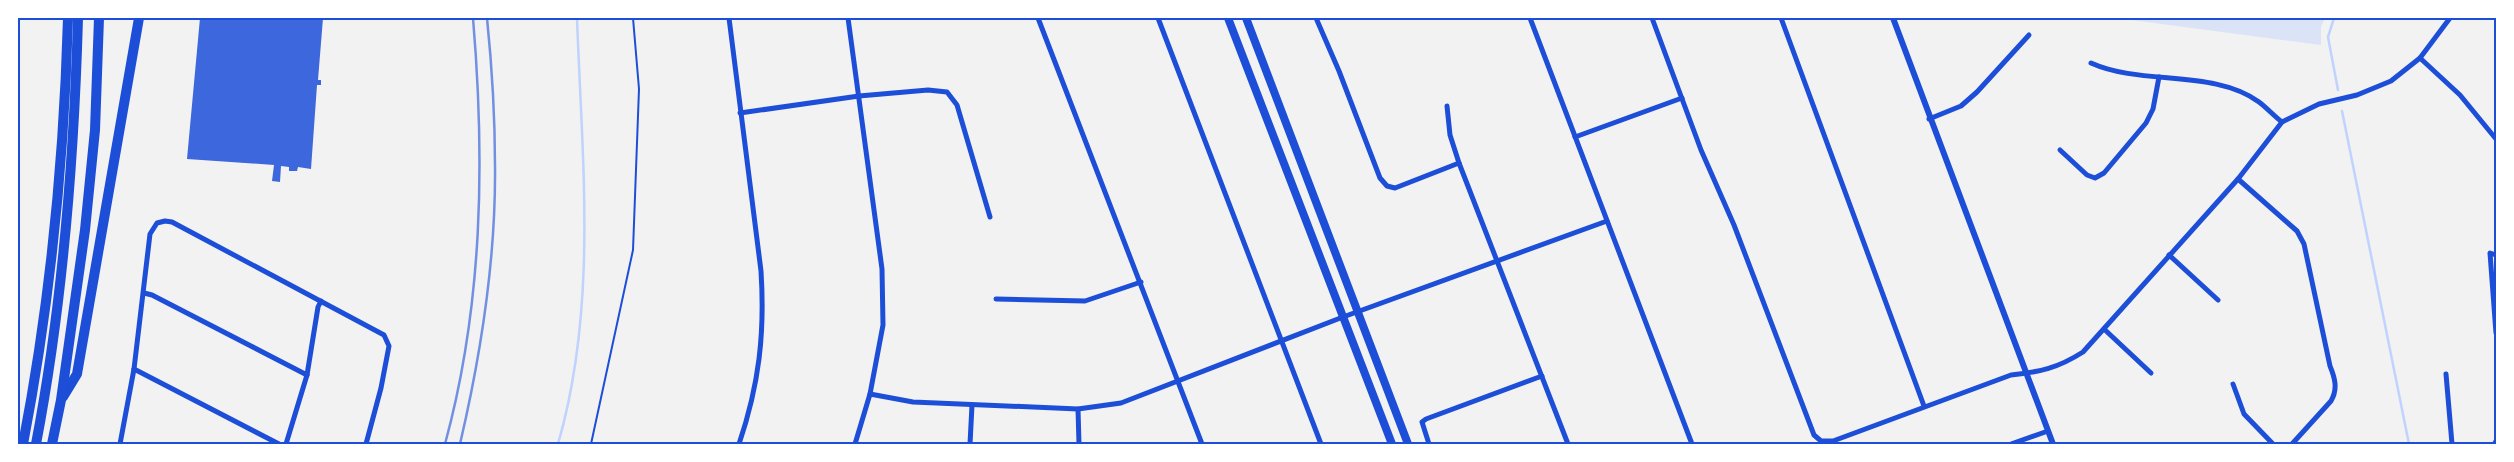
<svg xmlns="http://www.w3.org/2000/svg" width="2514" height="462" font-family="'DejaVu Sans',sans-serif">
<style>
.green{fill:#dbe4f7}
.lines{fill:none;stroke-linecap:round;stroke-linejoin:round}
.stream{stroke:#bfd3fe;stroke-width:2.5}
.building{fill:#3d67dc}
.path{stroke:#1d4ed8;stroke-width:2}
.minor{stroke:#1d4ed8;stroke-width:5}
.tertiary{stroke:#1d4ed8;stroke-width:6}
.secondary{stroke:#1d4ed8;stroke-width:8}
.motorway{stroke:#1d4ed8;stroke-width:10}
.rail{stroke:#7290e2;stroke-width:2.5}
.neatline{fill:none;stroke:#1d4ed8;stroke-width:2}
</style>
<rect width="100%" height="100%" fill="#f2f2f2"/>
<polygon class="green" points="2116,18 2325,18 2321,27 2321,45"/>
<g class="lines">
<g class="stream">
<polyline points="2334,18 2328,37 2338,90"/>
<polyline points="2342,111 2409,444"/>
<path d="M558 444C598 306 582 160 577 18"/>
</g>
</g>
<polygon class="building" points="200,18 323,18 318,80 321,80 321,85 317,85 311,169 298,167 297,171 289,171 289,167 281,166 280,182 272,181 274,165 187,159"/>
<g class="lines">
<polyline class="path" points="591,444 633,250 639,89 633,18"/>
<g class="minor">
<path d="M729 18 761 271C765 334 759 385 739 444"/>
<polyline points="848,18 882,269 883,325 870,394 855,444"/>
<polyline points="1038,18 1202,444"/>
<polyline points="1158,18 1321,444"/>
<polyline points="1316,18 1339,71 1380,178 1387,186 1395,188 1459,163"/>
<polyline points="1530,18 1692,444"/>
<path d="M1652 18 1701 150 1734 225 1814 435 1821 441H1833L2011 375C2040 372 2058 368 2083 352L2238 179 2282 122 2319 104 2357 95 2391 81 2420 58 2450 18"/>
<polyline points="1781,18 1924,406"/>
<polyline points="2420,58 2460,95 2496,139"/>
<path d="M2091 63C2142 86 2214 69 2259 102 2267 108 2274 116 2282 122"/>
<polyline points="1447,106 1450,135 1459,163 1568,444"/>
<polyline points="740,113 859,96 928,90 947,92 957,105 990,217"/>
<polyline points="1929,119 1961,106 1977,92 2029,35"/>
<polyline points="1575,137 1682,98"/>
<polyline points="2060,150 2087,175 2095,178 2104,173 2146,123 2153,109 2159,77"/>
<path d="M2238 179 2297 231 2304 244 2330 366C2335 378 2338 389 2331 401L2292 444"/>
<polyline points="2169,255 2218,300"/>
<polyline points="2496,255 2490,253 2496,333"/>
<polyline points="144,293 152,295 307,375"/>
<polyline points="996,299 1085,301 1141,282"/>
<polyline points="2104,329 2151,373"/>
<polyline points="134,369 279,444"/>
<polyline points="2446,374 2452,444"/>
<polyline points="2233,384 2244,414 2273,444"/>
<polyline points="870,394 913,402 1078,409 1121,403 1343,317 1607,221"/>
<polyline points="1078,409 1079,444"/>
<polyline points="120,444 134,369 150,234 157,223 165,221 172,222 384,335 389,346 381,388 366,444"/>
<polyline points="286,444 307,375 318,307 321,301"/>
<polyline points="970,444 972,405"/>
<polyline points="1429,444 1422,422 1426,419 1542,376"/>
<polyline points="2011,444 2048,431"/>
</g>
<g class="tertiary">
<polyline points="1893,18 2053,444"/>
<polyline points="2495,444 2496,442"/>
</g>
<g class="secondary">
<polyline points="1228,18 1392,444"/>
<polyline points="1246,18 1408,444"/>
</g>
<g class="motorway">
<polyline points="63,397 77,374 139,18"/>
<path d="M23 444C50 304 64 161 68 18"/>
<path d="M36 444C63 303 74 161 78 18"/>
<polyline points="52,444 61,400 85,230 95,130 99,18"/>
</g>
<g class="rail">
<path d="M445 444C483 305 485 160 473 18"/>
<path d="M460 444C481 354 496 259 495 166 495 116 492 67 487 18"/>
</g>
</g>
<rect width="2514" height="462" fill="none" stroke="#ffffff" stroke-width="38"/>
<rect x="19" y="19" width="2476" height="424" class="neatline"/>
</svg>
